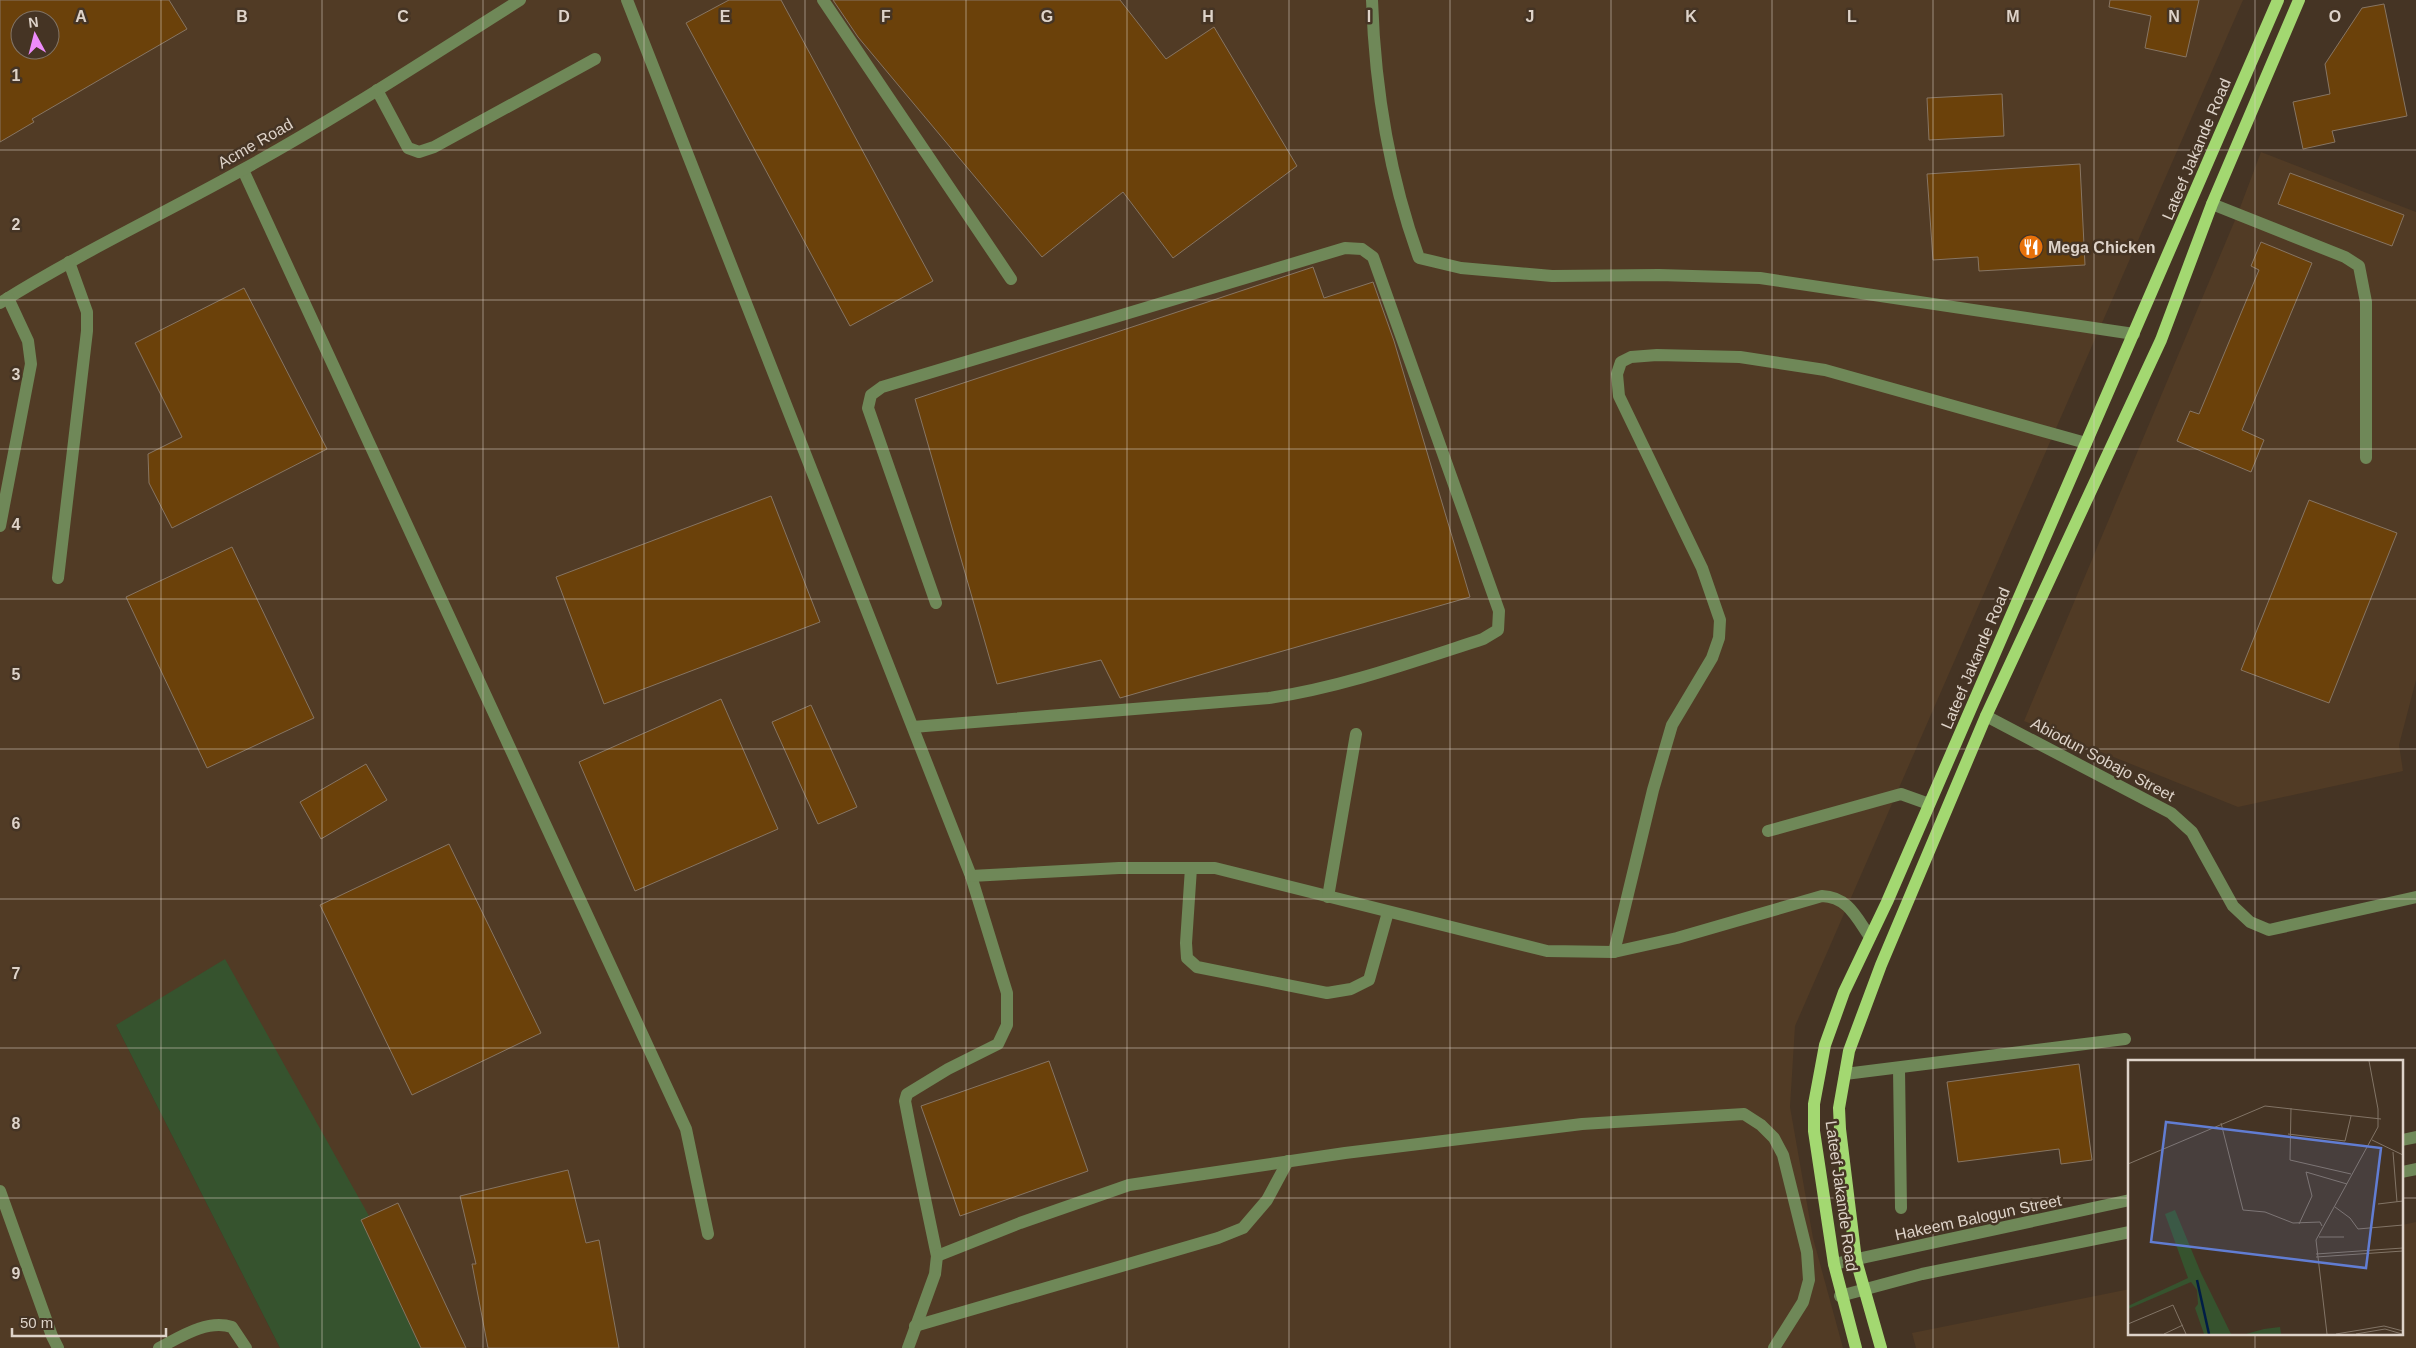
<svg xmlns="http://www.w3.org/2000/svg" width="2416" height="1348" font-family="Arial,sans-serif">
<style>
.built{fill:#513b25;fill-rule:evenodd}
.green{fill:#36532e}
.building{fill:#6b410a;stroke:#877563;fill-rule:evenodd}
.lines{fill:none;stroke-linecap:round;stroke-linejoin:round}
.minor{stroke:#6f8858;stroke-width:12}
.major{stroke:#a3d871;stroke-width:12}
.grid{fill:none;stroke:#ded3c9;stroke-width:1;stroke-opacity:0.55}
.labels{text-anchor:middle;stroke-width:5;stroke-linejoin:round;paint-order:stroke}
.street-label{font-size:16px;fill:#ded3c9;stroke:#453424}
.poi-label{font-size:16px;font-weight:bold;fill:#ded3c9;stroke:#453424;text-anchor:start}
.inset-river{fill:none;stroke:#001d46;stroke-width:2.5}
.inset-road{fill:none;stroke:#827466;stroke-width:1}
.view{fill:#617dd3;fill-opacity:0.15;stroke:#617dd3;stroke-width:2.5}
.inset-edge{fill:none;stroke:#ded3c9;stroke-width:2.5}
.grid-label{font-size:16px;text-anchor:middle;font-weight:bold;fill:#ded3c9;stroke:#453424;stroke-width:5;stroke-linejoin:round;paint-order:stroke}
</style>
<rect width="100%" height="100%" fill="#453424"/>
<g class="built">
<path d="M0 0H2243L1795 1026 1790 1107 1813 1238 1843 1348H443L116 1025 280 1348H0ZM20 20H50V50H20Z"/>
<polygon points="2261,152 2416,212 2416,680 2399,745 2403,771 2238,807 2024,721 2238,213"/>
<polygon points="2416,1222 2416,1348 1916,1348 1912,1333 2130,1289 2130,1334 2402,1334 2402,1225"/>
</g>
<polygon class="green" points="225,959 443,1348 280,1348 116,1025"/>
<g class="building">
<path d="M0 0H169L187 29 32 119 34 122 0 142ZM20 20H50V50H20Z"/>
<polygon points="729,0 781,0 933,281 850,326 686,23"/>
<polygon points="833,0 1120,0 1166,59 1214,27 1297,166 1173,258 1123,192 1042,257 858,37"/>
<polygon points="2110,0 2199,0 2186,57 2145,48 2151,16 2109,7"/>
<polygon points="2384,4 2407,116 2332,131 2335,142 2303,149 2293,102 2330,94 2325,64 2362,8"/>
<polygon points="2002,94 2004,136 1929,140 1927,98"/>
<polygon points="2080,164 2085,265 1979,271 1978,257 1933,260 1927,174"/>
<polygon points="2290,173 2404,215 2392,246 2278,204"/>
<polygon points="2261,242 2312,263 2242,430 2264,440 2251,472 2177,441 2190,411 2199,414 2259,270 2251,266"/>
<polygon points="1313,267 1324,298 1373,282 1394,341 1470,597 1120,698 1101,660 997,684 915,399"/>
<polygon points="244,288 327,449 172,528 149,483 148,454 182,437 135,343"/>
<polygon points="771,496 820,622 604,704 556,577"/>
<polygon points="2309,500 2397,533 2329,703 2241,670"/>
<polygon points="232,547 314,718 207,768 126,597"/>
<polygon points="721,699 778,829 635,891 579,762"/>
<polygon points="811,705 857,807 818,824 772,722"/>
<polygon points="366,764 387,800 321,839 300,802"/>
<polygon points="449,844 541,1033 412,1095 320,905"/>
<polygon points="1049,1061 1088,1171 960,1216 921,1106"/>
<polygon points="2079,1064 2092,1160 2061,1164 2059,1149 1958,1162 1947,1082"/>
<polygon points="568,1170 586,1243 599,1240 619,1348 488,1348 472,1264 476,1264 460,1196"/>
<polygon points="398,1203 466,1348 421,1348 361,1220"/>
</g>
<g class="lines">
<g class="minor">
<polyline points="627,0 971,876 1007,993 1007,1025 998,1044 948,1069 907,1094 905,1101 910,1127 937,1256 935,1274 908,1348"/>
<polyline points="823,0 1011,279"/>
<path d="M1372 0C1375 88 1389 175 1419 258L1461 268 1552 276 1659 275 1760 278 2134 334"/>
<polyline points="377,90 408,148 419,152 434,147 595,59"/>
<polyline points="243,170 686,1129 708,1234"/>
<polyline points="2212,204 2345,257 2359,266 2366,302 2366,458"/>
<path d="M0 303C78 254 161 215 242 170 337 118 428 58 520 0"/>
<polyline points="0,526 31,364 28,341 8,298"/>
<polyline points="58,578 87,331 87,312 69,262"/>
<polyline points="1986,716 2171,813 2192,832 2233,906 2250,922 2269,930 2416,897"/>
<path d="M913 727 1269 698C1343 687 1412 662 1483 639L1498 630 1499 611 1373 257 1362 249 1345 248 882 387 871 395 868 408 936 603"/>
<polyline points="1768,831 1901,794 1929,804"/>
<polyline points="1191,868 1186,943 1187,958 1197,967 1327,993 1351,989 1369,980 1388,912"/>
<path d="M971 876 1119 868H1215L1547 951 1614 952 1677 938 1822 896C1848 897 1856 917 1870 937"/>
<polyline points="1328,897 1356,734"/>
<polyline points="1614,952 1653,790 1672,725 1712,658 1719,638 1720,620 1702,568 1619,396 1617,374 1621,362 1631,357 1657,355 1740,357 1825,370 2086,443"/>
<polyline points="1899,1069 1901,1208"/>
<polyline points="1845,1074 2125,1039"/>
<polyline points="2402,1140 2416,1137"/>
<polyline points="2402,1172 2416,1169"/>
<polyline points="0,1191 52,1336 58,1348"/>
<polyline points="937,1256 1020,1223 1129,1185 1345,1153 1582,1124 1744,1114 1761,1125 1774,1138 1783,1155 1807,1252 1809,1280 1803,1302 1774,1348"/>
<polyline points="1834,1264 2130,1200"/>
<polyline points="1840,1296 1922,1274 2130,1232"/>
<polyline points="915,1326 1218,1238 1243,1228 1267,1200 1288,1161"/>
<path d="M159 1348C180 1337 207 1319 232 1327L246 1348"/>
</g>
<g class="major">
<polyline points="1856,1348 1834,1264 1814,1131 1814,1104 1825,1045 1844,992 1887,902 2278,0"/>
<polyline points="1881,1348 1856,1260 1840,1129 1839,1108 1849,1051 1881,965 1986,716 2161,340 2212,204 2299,0"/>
</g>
</g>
<path class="grid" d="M161 0V1348M322 0V1348M483 0V1348M644 0V1348M805 0V1348M966 0V1348M1127 0V1348M1289 0V1348M1450 0V1348M1611 0V1348M1772 0V1348M1933 0V1348M2094 0V1348M2255 0V1062M0 150H2416M0 300H2416M0 449H2416M0 599H2416M0 749H2416M0 899H2416M0 1048H2416M0 1198H2130M2402 1198H2416M2255 1334V1348"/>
<defs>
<symbol id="restaurant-disc" viewBox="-11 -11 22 22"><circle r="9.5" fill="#e8710a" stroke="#453424"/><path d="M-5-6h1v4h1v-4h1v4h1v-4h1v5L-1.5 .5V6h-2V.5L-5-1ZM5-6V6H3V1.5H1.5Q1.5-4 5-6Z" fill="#fff"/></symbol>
</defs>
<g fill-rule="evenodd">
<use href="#restaurant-disc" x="2017" y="233" width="28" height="28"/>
</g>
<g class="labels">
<g class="street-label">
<text transform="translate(255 143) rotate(-30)" y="6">Acme Road</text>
<text transform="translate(2196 149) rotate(-67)" y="6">Lateef Jakande Road</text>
<text transform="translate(1975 658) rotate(-67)" y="6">Lateef Jakande Road</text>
<text transform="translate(2103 759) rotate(28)" y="6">Abiodun Sobajo Street</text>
<text transform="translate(1842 1196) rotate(82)" y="6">Lateef Jakande Road</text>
<text transform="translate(1978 1217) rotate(-12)" y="6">Hakeem Balogun Street</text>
</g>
<g class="poi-label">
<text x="2048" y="253">Mega Chicken</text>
</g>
</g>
<g transform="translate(2128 1060)">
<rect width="275" height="275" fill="#453424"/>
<path d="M47 150 73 213 103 274H76L67 248 70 244 69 230 63 222 0 249V246L60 218 37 154ZM152 267 153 274H118L136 269Z" fill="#36532e"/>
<path class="inset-river" d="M69 220 81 274"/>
<path class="inset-road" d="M163 48 162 100 223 114M93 63 115 150 137 152 165 163 192 162 194 166M160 74 217 81 223 56M244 80 275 95M265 92 269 142M0 104 137 46 253 59M250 144 275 141M207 147 222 158 230 169 275 165M171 164 184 136 178 112 219 124M191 177H216M188 194 275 188M188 197 275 191M0 264 45 245 58 274M36 274 55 265M199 274 188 180 250 67V49L241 1M208 274 256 266 275 271M228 274 257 269 274 274"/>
<path class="view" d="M38 62 253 88 238 208 23 182Z"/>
<rect width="275" height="275" class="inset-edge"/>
</g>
<g class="grid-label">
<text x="81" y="22">A</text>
<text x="242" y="22">B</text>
<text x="403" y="22">C</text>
<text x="564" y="22">D</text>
<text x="725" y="22">E</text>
<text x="886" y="22">F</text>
<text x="1047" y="22">G</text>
<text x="1208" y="22">H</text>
<text x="1369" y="22">I</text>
<text x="1530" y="22">J</text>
<text x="1691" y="22">K</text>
<text x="1852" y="22">L</text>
<text x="2013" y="22">M</text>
<text x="2174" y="22">N</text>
<text x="2335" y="22">O</text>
<text x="16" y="81">1</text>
<text x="16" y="230">2</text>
<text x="16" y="380">3</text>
<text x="16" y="530">4</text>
<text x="16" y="680">5</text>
<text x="16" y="829">6</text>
<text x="16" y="979">7</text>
<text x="16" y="1129">8</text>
<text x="16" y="1279">9</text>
</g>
<g transform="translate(35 35) rotate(353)"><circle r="24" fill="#453424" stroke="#827466"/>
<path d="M0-4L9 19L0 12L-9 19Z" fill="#ed8cfa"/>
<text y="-8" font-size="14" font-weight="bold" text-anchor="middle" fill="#ded3c9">N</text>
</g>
<path d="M12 1328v8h154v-8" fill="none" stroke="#ded3c9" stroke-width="2.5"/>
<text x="20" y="1328" font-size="15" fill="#ded3c9" stroke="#453424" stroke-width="4" paint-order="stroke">50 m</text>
</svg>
